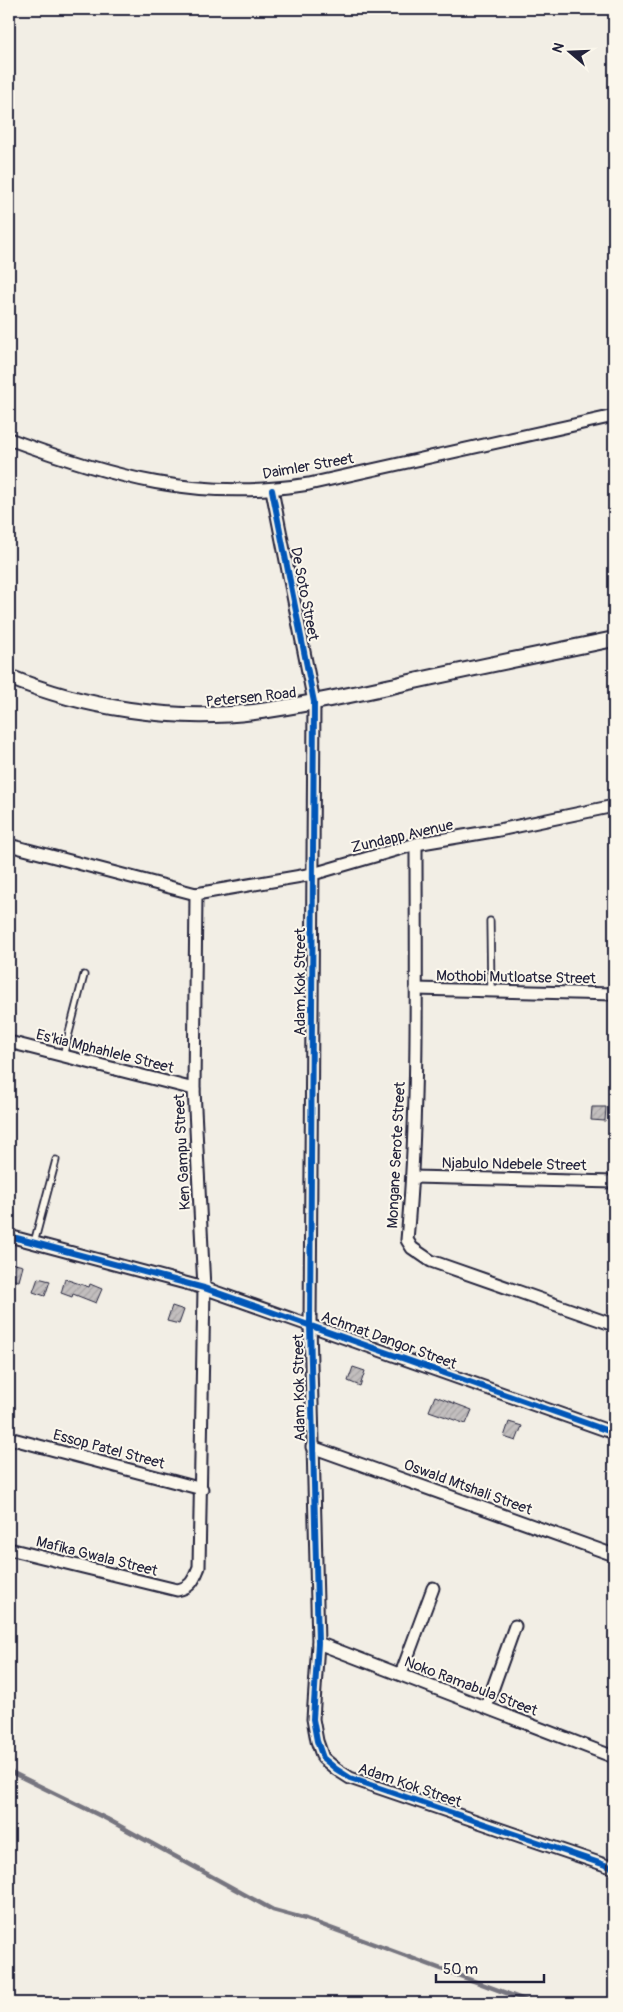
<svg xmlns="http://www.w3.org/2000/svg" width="623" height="2012" font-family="Pangolin,sans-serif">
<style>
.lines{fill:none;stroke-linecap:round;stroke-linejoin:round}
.stream{stroke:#76747f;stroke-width:4.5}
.building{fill:url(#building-hatch);stroke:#22223b}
.service-casing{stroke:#22223b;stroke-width:9}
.minor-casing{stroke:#22223b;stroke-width:15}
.tertiary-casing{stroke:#22223b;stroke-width:18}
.service{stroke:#fbf7ec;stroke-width:5.5}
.minor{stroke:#fbf7ec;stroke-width:11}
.tertiary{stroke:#fbf7ec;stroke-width:14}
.cycleway-casing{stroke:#fbf7ec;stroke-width:9}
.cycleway{stroke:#0057b8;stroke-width:6}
.labels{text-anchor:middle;stroke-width:4;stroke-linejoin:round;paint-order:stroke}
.street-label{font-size:15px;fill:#22223b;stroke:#fbf7ec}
</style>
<defs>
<pattern id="building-hatch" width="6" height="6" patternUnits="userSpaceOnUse" patternTransform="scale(1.25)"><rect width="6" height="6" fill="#c2bebe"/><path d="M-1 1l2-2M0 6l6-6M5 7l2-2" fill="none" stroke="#a6a3a4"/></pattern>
</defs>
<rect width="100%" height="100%" fill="#f2eee5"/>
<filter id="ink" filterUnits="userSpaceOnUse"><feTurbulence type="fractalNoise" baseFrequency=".02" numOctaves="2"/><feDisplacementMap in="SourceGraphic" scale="10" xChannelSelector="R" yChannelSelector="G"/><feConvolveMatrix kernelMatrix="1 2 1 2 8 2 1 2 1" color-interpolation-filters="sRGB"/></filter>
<g filter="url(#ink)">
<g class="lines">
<polyline class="stream" points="9,1771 107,1819 273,1910 306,1919 533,2003"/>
</g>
<g class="building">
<polygon points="592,1107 606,1107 605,1121 591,1120"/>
<polygon points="11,1263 23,1266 19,1281 9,1279"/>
<polygon points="38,1278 50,1281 45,1296 33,1292"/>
<polygon points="65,1279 89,1287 90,1284 102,1289 96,1303 73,1294 72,1297 61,1293"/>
<polygon points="172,1306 184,1310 179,1324 167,1321"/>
<polygon points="353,1367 365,1371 360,1386 348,1381"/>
<polygon points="435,1396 472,1410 466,1424 429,1411"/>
<polygon points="509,1422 522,1426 516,1441 504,1437"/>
</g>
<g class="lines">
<defs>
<g id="service">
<polyline points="490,921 491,991"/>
<polyline points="63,1056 84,975"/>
<polyline points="34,1243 56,1160"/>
</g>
<g id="minor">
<path d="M9 439C111 477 199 502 309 484L614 416"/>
<polyline points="272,490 314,702 310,1324 318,1643 313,1719 317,1741 323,1758 336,1769 350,1778 614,1868"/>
<path d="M416 844C416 976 419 1109 407 1240L412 1248 431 1261 614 1325"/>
<polyline points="9,845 196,894 313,874 416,844 499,830 614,806"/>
<polyline points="416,989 614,994"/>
<polyline points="9,1042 194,1089"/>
<polyline points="413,1177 614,1182"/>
<polyline points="9,1236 204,1288 614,1433"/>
<polyline points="9,1438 202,1489"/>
<polyline points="312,1447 614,1555"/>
<path d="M9 1549 177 1590C192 1587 194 1579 199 1567L204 1288 194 1089 196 894"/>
<polyline points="318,1643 614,1757"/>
<polyline points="401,1674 433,1588"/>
<polyline points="486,1707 515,1626"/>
</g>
<path id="tertiary" d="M9 677C84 708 173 722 254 712 307 705 359 693 410 682 478 667 546 653 614 639"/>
</defs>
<use href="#service" class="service-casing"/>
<use href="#minor" class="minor-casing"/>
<use href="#tertiary" class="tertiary-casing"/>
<use href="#service" class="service"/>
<use href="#minor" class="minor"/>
<use href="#tertiary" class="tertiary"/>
<defs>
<g id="cycleway">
<polyline points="272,490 314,702 310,1324 318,1643 313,1719 317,1741 323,1758 336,1769 350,1778 614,1868"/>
<polyline points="9,1236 204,1288 614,1433"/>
</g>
</defs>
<use href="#cycleway" class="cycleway-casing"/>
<use href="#cycleway" class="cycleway"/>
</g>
</g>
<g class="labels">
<g class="street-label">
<text transform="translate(308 466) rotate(-10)" y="5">Daimler Street</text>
<text transform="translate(305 594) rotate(79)" y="5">De Soto Street</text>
<text transform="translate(251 697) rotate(-6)" y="5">Petersen Road</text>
<text transform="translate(402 836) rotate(-13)" y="5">Zundapp Avenue</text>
<text transform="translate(516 977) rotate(1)" y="5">Mothobi Mutloatse Street</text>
<text transform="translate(300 982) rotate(-90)" y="5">Adam Kok Street</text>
<text transform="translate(105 1051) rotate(14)" y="5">Es'kia Mphahlele Street</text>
<text transform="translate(182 1152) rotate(-93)" y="5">Ken Gampu Street</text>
<text transform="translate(396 1155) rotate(-87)" y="5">Mongane Serote Street</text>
<text transform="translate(514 1164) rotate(1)" y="5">Njabulo Ndebele Street</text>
<text transform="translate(389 1340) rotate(20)" y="5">Achmat Dangor Street</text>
<text transform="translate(299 1388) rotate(-91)" y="5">Adam Kok Street</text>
<text transform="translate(109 1449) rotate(15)" y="5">Essop Patel Street</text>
<text transform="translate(468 1487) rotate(20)" y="5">Oswald Mtshali Street</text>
<text transform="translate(97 1556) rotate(14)" y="5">Mafika Gwala Street</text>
<text transform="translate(471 1686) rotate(21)" y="5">Noko Ramabula Street</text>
<text transform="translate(410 1785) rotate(19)" y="5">Adam Kok Street</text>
</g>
</g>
<rect width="623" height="2012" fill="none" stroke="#fbf7ec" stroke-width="30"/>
<rect x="15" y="15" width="593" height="1982" fill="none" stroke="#22223b" stroke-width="2" filter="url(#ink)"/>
<g transform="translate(570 52) rotate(289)" stroke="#fbf7ec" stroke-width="4" paint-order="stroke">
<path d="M0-4L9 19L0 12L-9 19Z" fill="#22223b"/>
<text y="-8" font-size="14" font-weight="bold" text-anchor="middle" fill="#22223b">N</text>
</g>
<path d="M436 1974v8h108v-8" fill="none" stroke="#22223b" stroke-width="2.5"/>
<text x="443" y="1974" font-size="15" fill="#22223b" stroke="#fbf7ec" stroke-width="4" paint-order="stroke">50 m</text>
</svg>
